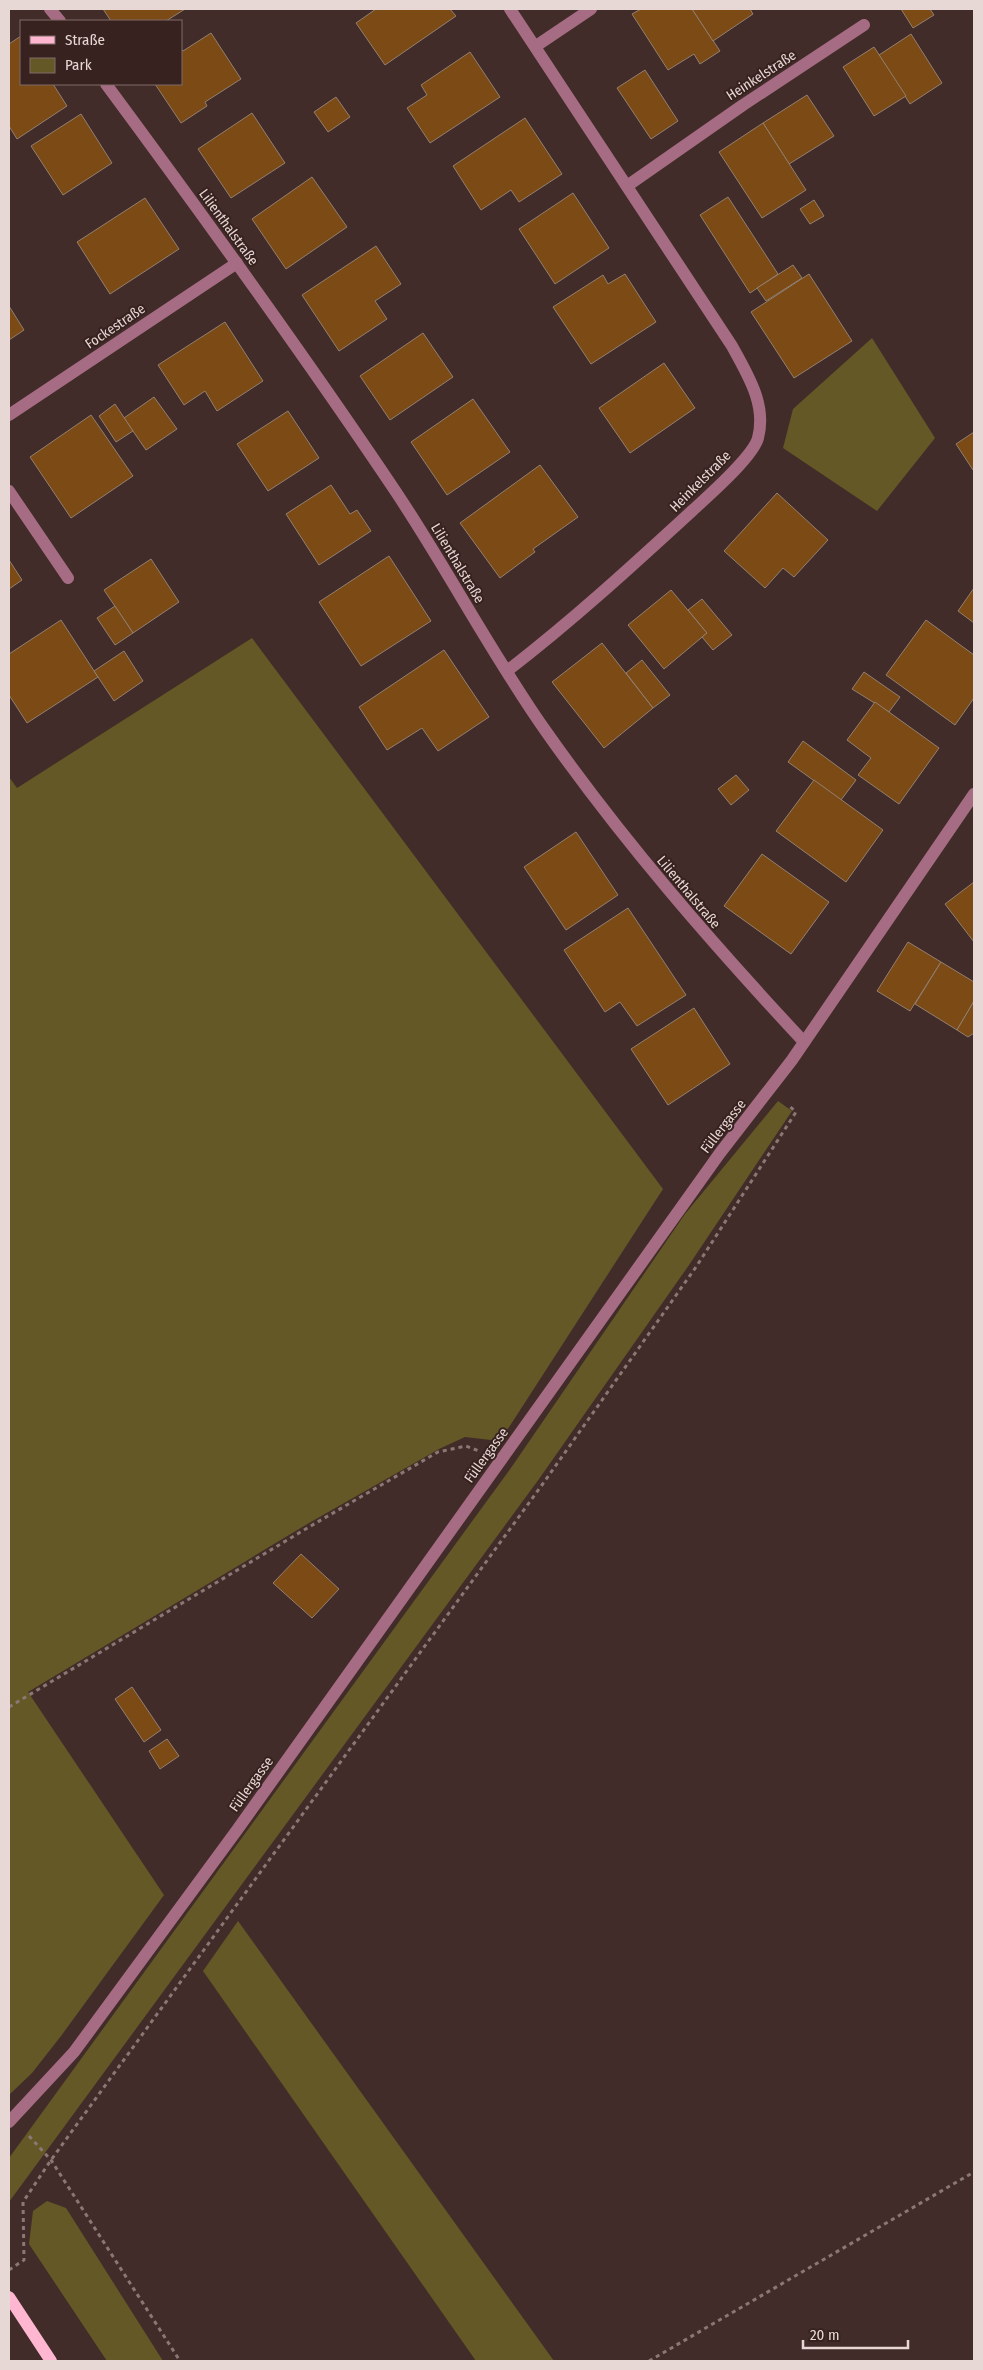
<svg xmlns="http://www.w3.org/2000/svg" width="983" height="2370" font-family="'Fira Sans Condensed',sans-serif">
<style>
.green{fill:#645826}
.building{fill:#7b4a15;stroke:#938070}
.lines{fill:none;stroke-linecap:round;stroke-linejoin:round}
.path{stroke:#8b7875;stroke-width:3;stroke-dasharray:4 4;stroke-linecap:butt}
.minor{stroke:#a66c83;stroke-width:12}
.major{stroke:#feb6d1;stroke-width:12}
.labels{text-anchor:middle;stroke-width:4;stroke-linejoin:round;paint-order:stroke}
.street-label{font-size:14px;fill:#e7d8d6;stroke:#38221f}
</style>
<rect width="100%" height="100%" fill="#422c29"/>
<g class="green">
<polygon points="872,338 935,438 877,511 783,448 793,409"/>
<polygon points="252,638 663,1189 500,1441 465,1437 439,1449 309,1523 28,1692 164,1895 61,2036 32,2073 9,2095 9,777 17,788"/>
<polygon points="778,1101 792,1111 689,1265 539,1479 9,2202 9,2158 513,1465 685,1214"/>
<polygon points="238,1921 554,2361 476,2361 203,1971"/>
<polygon points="47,2201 66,2208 163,2361 107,2361 29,2244 33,2211"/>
</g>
<g class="building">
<polygon points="103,9 185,9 166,21 111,21"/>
<polygon points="376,9 450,9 456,16 385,65 356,23"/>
<polygon points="641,9 692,9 720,51 700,64 694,54 668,70 632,14"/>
<polygon points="692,9 750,9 753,14 713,41"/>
<polygon points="901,9 930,9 934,15 913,28"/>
<polygon points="211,33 241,79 205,102 207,106 181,123 155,84 181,84 181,49 183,51"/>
<polygon points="911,34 942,83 910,104 879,55"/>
<polygon points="21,36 21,84 53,84 67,106 17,139 9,126 9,44"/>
<polygon points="874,47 906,96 874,116 843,67"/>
<polygon points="470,52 500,97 430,143 407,108 427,95 421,85"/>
<polygon points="645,70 678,121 651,139 617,88"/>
<polygon points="807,95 834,136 789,164 763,123"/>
<polygon points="336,97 350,117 328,132 314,112"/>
<polygon points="252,113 285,163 231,198 198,149"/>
<polygon points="81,114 112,163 63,195 31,146"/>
<polygon points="525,118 562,174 519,202 511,190 481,210 453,166"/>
<polygon points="763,123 806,190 762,218 719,152"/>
<polygon points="312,177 347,227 286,269 252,219"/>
<polygon points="573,193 609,248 555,284 519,229"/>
<polygon points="728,197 778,274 750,293 700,215"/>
<polygon points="145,198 179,249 110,294 77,242"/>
<polygon points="814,200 824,216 810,224 800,209"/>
<polygon points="376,246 401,284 375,301 387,319 339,351 302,295"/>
<polygon points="793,265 802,278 766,301 757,288"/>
<polygon points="625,274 656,322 591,364 553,307 603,275 608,284"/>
<polygon points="809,274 852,341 794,378 751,312"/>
<polygon points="9,306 24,330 9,340"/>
<polygon points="225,322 263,381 217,411 205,391 184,405 158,365"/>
<polygon points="423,333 453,377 390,420 360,376"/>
<polygon points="664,363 695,408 630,453 599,408"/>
<polygon points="154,397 177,429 146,450 124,418"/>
<polygon points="473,399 510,452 447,495 411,442"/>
<polygon points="115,404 133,431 116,442 99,416"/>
<polygon points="288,411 319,458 268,491 237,444"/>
<polygon points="91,415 133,476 71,518 30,457"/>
<polygon points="974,432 974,469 973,470 956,444"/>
<polygon points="540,465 578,517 533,549 535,552 500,578 460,523"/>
<polygon points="331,485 350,514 357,510 371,531 319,565 286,514"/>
<polygon points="777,493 828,540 794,577 783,568 765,588 724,551"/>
<polygon points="389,556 431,621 361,666 319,602"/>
<polygon points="151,559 179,602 133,633 104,590"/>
<polygon points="9,560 22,580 9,589"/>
<polygon points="974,588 974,623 958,611"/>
<polygon points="671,590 707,633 664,669 628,625"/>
<polygon points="702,599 732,635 713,650 702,637 707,633 688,610"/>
<polygon points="115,606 133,633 115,645 97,618"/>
<polygon points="61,620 98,677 27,723 9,695 9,654"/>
<polygon points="926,620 974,655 974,698 955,725 886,675"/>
<polygon points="602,643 653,708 604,748 552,682"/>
<polygon points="444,650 489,717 438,751 422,728 387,750 359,707"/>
<polygon points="124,651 143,681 114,701 94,671"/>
<polygon points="642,660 670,695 653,708 626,673"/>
<polygon points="864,672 900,697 889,712 852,689"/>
<polygon points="875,702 939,748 899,804 858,775 871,758 847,740"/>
<polygon points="803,741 856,780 841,800 788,762"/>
<polygon points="736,775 749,790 731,805 718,789"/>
<polygon points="814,780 883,830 846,882 776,831"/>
<polygon points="576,832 618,895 566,930 524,867"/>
<polygon points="762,854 829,902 791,954 724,906"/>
<polygon points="974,882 974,942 945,904"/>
<polygon points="628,908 686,995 637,1026 620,1002 605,1012 564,950"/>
<polygon points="908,942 941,962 910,1011 877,991"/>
<polygon points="941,962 974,982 974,1001 957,1030 915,1004"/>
<polygon points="974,1001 974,1033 968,1037 957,1030"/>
<polygon points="694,1008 730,1064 668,1105 631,1049"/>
<polygon points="301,1554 339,1589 312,1618 273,1583"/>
<polygon points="132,1687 161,1730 144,1742 115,1699"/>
<polygon points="167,1739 179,1756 160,1769 149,1751"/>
</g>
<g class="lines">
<g class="path">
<polyline points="9,1707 309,1527 438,1452 466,1446 479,1451"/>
<polyline points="29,2136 51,2160 180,2361"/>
<polyline points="9,2270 24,2260 23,2202 51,2160 542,1485 696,1267 796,1112 788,1105"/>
<polyline points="649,2361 974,2172"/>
</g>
<g class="minor">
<polyline points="50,9 60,21"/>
<polyline points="536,46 591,9"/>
<path d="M106 84C205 218 303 353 396 492 448 570 491 653 545 730 623 841 711 942 804 1042"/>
<polyline points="627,186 743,105 864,25"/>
<polyline points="9,415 237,263"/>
<polyline points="9,491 68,578"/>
<path d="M507 671C572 621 632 566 693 510 708 496 753 457 758 438 767 404 747 374 732 346L510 9"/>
<polyline points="9,2122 74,2052 237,1830 720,1153 792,1060 974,794"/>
</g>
<polyline class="major" points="9,2297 51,2361"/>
</g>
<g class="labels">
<g class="street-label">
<text transform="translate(761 75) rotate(-33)" y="5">Heinkelstraße</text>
<text transform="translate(229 227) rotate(54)" y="5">Lilienthalstraße</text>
<text transform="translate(115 326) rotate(-34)" y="5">Fockestraße</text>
<text transform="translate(700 481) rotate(-45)" y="5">Heinkelstraße</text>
<text transform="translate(458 563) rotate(59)" y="5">Lilienthalstraße</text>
<text transform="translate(689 892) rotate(50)" y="5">Lilienthalstraße</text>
<text transform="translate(723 1126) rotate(-52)" y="5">Füllergasse</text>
<text transform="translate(486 1455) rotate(-54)" y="5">Füllergasse</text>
<text transform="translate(251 1784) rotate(-54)" y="5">Füllergasse</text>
</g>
</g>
<rect width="983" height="2370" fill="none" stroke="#e7d8d6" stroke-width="20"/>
<rect x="20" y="20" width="162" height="65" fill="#38221f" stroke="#7e6b68"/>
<rect x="30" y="36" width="25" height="8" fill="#feb6d1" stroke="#7e6b68"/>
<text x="65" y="45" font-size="15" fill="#e7d8d6">Straße</text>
<rect x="30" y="58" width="25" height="15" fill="#645826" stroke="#7e6b68"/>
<text x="65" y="70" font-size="15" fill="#e7d8d6">Park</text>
<path d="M803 2340v8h105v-8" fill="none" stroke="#e7d8d6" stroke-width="2.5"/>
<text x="810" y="2340" font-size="15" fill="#e7d8d6" stroke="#38221f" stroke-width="4" paint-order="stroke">20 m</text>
</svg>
